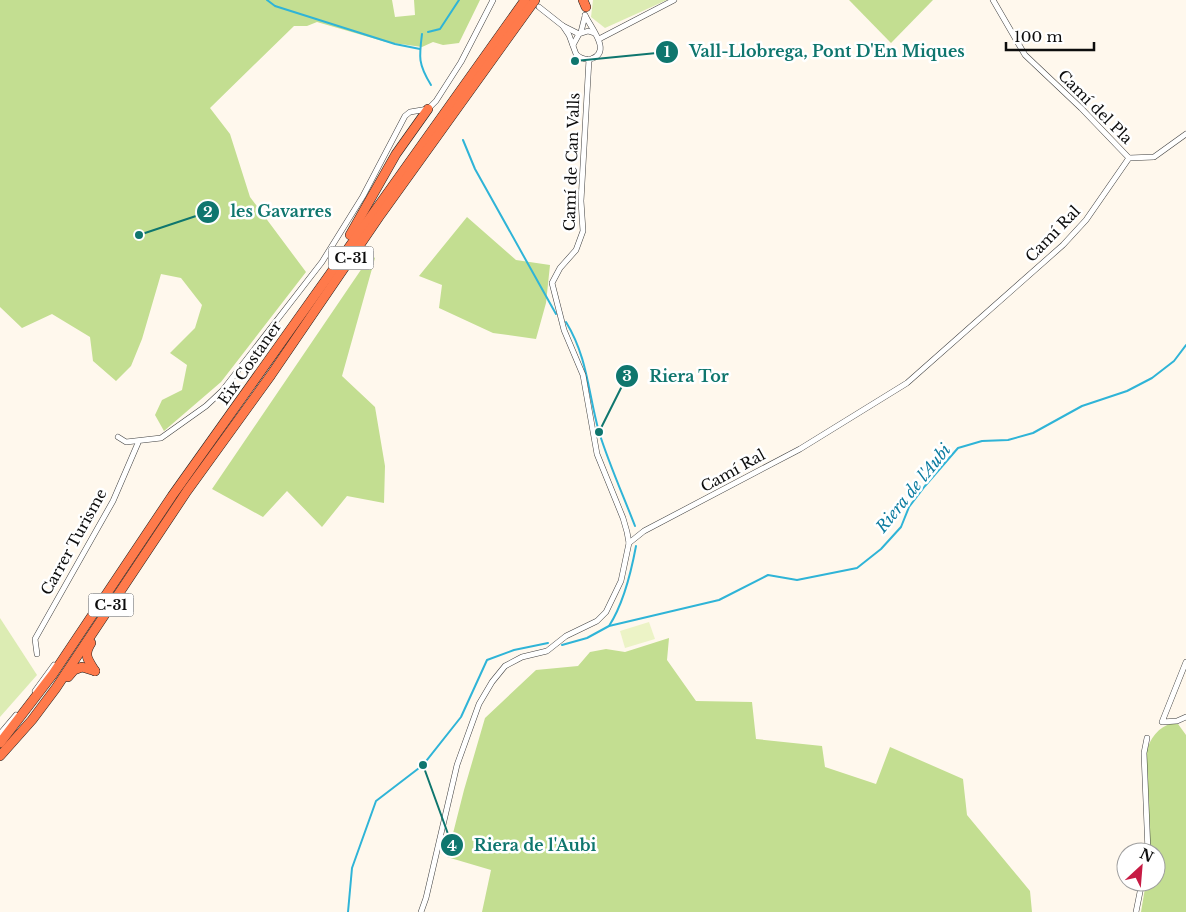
<svg xmlns="http://www.w3.org/2000/svg" width="1186" height="912" font-family="'Libre Baskerville',serif">
<style>
.green{fill:#dcecb3}
.forest{fill:#c3de91}
.pitch{fill:#ecf3c6}
.lines{fill:none;stroke-linecap:round;stroke-linejoin:round}
.stream{stroke:#2fb4d7;stroke-width:2}
.street-casing{stroke:#404040;stroke-width:6}
.highway-casing{stroke:#1e1e1e;stroke-width:10}
.street{stroke:#fff;stroke-width:5}
.highway{stroke:#ff7a4b;stroke-width:9}
.labels{text-anchor:middle;stroke-width:5;stroke-linejoin:round;paint-order:stroke}
.shield{fill:#fff;stroke:#565656;stroke-width:1}
.shield-label{font-size:14px;font-weight:bold;fill:#0d0d0d}
.street-label{font-size:15px;fill:#0d0d0d;stroke:#fff}
.water-label{font-size:16px;font-style:italic;fill:#0d7ca0;stroke:#fff}
.leader{fill:none;stroke:#0f766e;stroke-width:2}
.callout-dot{fill:#0f766e;stroke:#fff;stroke-width:2}
.mark-label{font-size:15px;text-anchor:middle;font-weight:bold;fill:#fff}
.callout-label{font-size:16px;text-anchor:middle;font-weight:bold;fill:#0f766e;stroke:#fff;stroke-width:5;stroke-linejoin:round;paint-order:stroke}
</style>
<rect width="100%" height="100%" fill="#fff8ed"/>
<g class="green">
<polygon points="593,0 667,0 605,28 591,17"/>
<polygon points="0,618 37,675 0,717"/>
</g>
<g class="forest">
<polygon points="0,0 392,0 395,17 415,15 414,0 480,0 459,43 443,45 433,42 422,47 386,42 317,22 307,26 294,26 210,108 230,134 250,197 306,272 221,382 164,431 155,415 162,400 182,390 187,365 170,353 195,328 202,305 181,278 161,274 142,339 131,366 116,381 93,361 90,337 52,314 22,328 0,307"/>
<polygon points="849,0 933,0 891,43"/>
<polygon points="467,217 516,260 550,265 546,303 536,339 493,333 439,308 442,285 419,276"/>
<polygon points="371,255 375,258 342,376 375,407 385,466 384,503 347,496 322,527 287,491 263,517 212,489"/>
<polygon points="669,638 667,660 696,701 752,702 756,739 822,746 825,767 876,784 890,747 963,779 967,815 1030,891 1032,912 482,912 491,870 447,857 464,790 485,718 536,670 578,666 590,652 606,649 625,652"/>
<path d="M1173 723 1178 724 1186 735V912H1141L1146 882H1156V852H1149L1146 753C1150 738 1158 727 1173 723Z"/>
</g>
<polygon class="pitch" points="649,622 655,639 625,648 620,631"/>
<g class="lines">
<g class="stream">
<polyline points="267,0 275,6 395,44 420,49"/>
<polyline points="428,32 440,29 459,0"/>
<path d="M422 34C419 57 418 64 431 85"/>
<polyline points="463,140 475,169 556,314"/>
<path d="M566 322C588 358 588 393 599 432 609 464 623 495 635 526"/>
<path d="M609 626C624 603 631 573 636 546"/>
<polyline points="562,645 587,638 609,626 719,600 768,575 797,580 857,568 881,549 901,527 909,507 925,486 958,448 982,441 1008,440 1033,433 1082,406 1127,391 1152,378 1174,361 1186,345"/>
<polyline points="348,912 352,868 376,801 423,765 461,717 487,660 514,650 548,643"/>
</g>
<defs>
<g id="street">
<polyline points="993,0 1025,55 1081,108 1129,158"/>
<polyline points="539,7 563,26 579,34"/>
<path d="M563 26 569 35 576 54C580 58 585 60 591 59 613 52 590 27 585 15"/>
<polyline points="581,32 585,16"/>
<polyline points="599,39 674,0"/>
<polyline points="573,45 579,34 588,31 594,33"/>
<polyline points="118,437 126,442 161,438 206,406 222,391 322,262 363,196 405,116 410,112 428,109 436,101 461,62 493,0"/>
<polyline points="629,543 644,531 800,449 907,383 1063,245 1086,220 1129,158 1154,157 1186,134"/>
<polyline points="37,654 35,639 113,501 138,443"/>
<polyline points="1186,662 1162,722 1177,721 1186,717"/>
<polyline points="35,691 54,665"/>
<polyline points="0,734 16,715"/>
<polyline points="1147,738 1144,753 1148,852"/>
<polyline points="421,912 426,898 457,765 479,704 492,682 505,666 522,657 547,651 566,636 597,621 606,612 621,581 629,543 627,532 623,518 597,454 583,375 564,330 552,283 560,268 576,250 583,231 581,201 589,59"/>
<polyline points="1136,912 1142,882"/>
</g>
<g id="highway">
<polyline points="583,0 586,7"/>
<polyline points="350,235 396,154 428,109"/>
<path d="M91 643C83 655 88 660 95 671"/>
<polyline points="68,677 74,670 82,667 95,671"/>
<polyline points="0,743 53,674 172,496 525,0"/>
<polyline points="0,756 32,720 56,688 187,491 271,375 381,214 535,0"/>
</g>
</defs>
<use href="#street" class="street-casing"/>
<use href="#highway" class="highway-casing"/>
<use href="#street" class="street"/>
<use href="#highway" class="highway"/>
</g>
<g class="labels">
<g class="shield">
<rect x="328.5" y="246.5" width="45" height="23" rx="4"/>
<rect x="88.5" y="593.5" width="45" height="23" rx="4"/>
</g>
<g class="shield-label">
<text x="351" y="263">C-31</text>
<text x="111" y="610">C-31</text>
</g>
<g class="street-label">
<text transform="translate(1095 107) rotate(45)" y="5">Camí del Pla</text>
<text transform="translate(572 162) rotate(-88)" y="5">Camí de Can Valls</text>
<text transform="translate(1053 234) rotate(-46)" y="5">Camí Ral</text>
<text transform="translate(250 363) rotate(-55)" y="5">Eix Costaner</text>
<text transform="translate(733 471) rotate(-29)" y="5">Camí Ral</text>
<text transform="translate(74 542) rotate(-61)" y="5">Carrer Turisme</text>
</g>
<g class="water-label">
<text transform="translate(913 488) rotate(-51)" y="6">Riera de l'Aubi</text>
</g>
</g>
<path class="leader" d="M575 61L667 52M139 235L208 212M599 432L627 376M423 765L452 845"/>
<g class="callout-dot">
<circle cx="575" cy="61" r="5"/>
<circle cx="139" cy="235" r="5"/>
<circle cx="599" cy="432" r="5"/>
<circle cx="423" cy="765" r="5"/>
<circle cx="667" cy="52" r="12"/>
<circle cx="208" cy="212" r="12"/>
<circle cx="627" cy="376" r="12"/>
<circle cx="452" cy="845" r="12"/>
</g>
<g class="mark-label">
<text x="667" y="57">1</text>
<text x="208" y="217">2</text>
<text x="627" y="381">3</text>
<text x="452" y="851">4</text>
</g>
<g class="callout-label">
<text x="827" y="57">Vall-Llobrega, Pont D'En Miques</text>
<text x="281" y="217">les Gavarres</text>
<text x="689" y="382">Riera Tor</text>
<text x="535" y="851">Riera de l'Aubi</text>
</g>
<g transform="translate(1141 867) rotate(26)"><circle r="24" fill="#ffffff" stroke="#9e9e9e"/>
<path d="M0-4L9 19L0 12L-9 19Z" fill="#c71b44"/>
<text y="-8" font-size="14" font-weight="bold" text-anchor="middle" fill="#0d0d0d">N</text>
</g>
<path d="M1006 42v8h88v-8" fill="none" stroke="#0d0d0d" stroke-width="2.5"/>
<text x="1014" y="42" font-size="15" fill="#0d0d0d" stroke="#ffffff" stroke-width="4" paint-order="stroke">100 m</text>
</svg>
